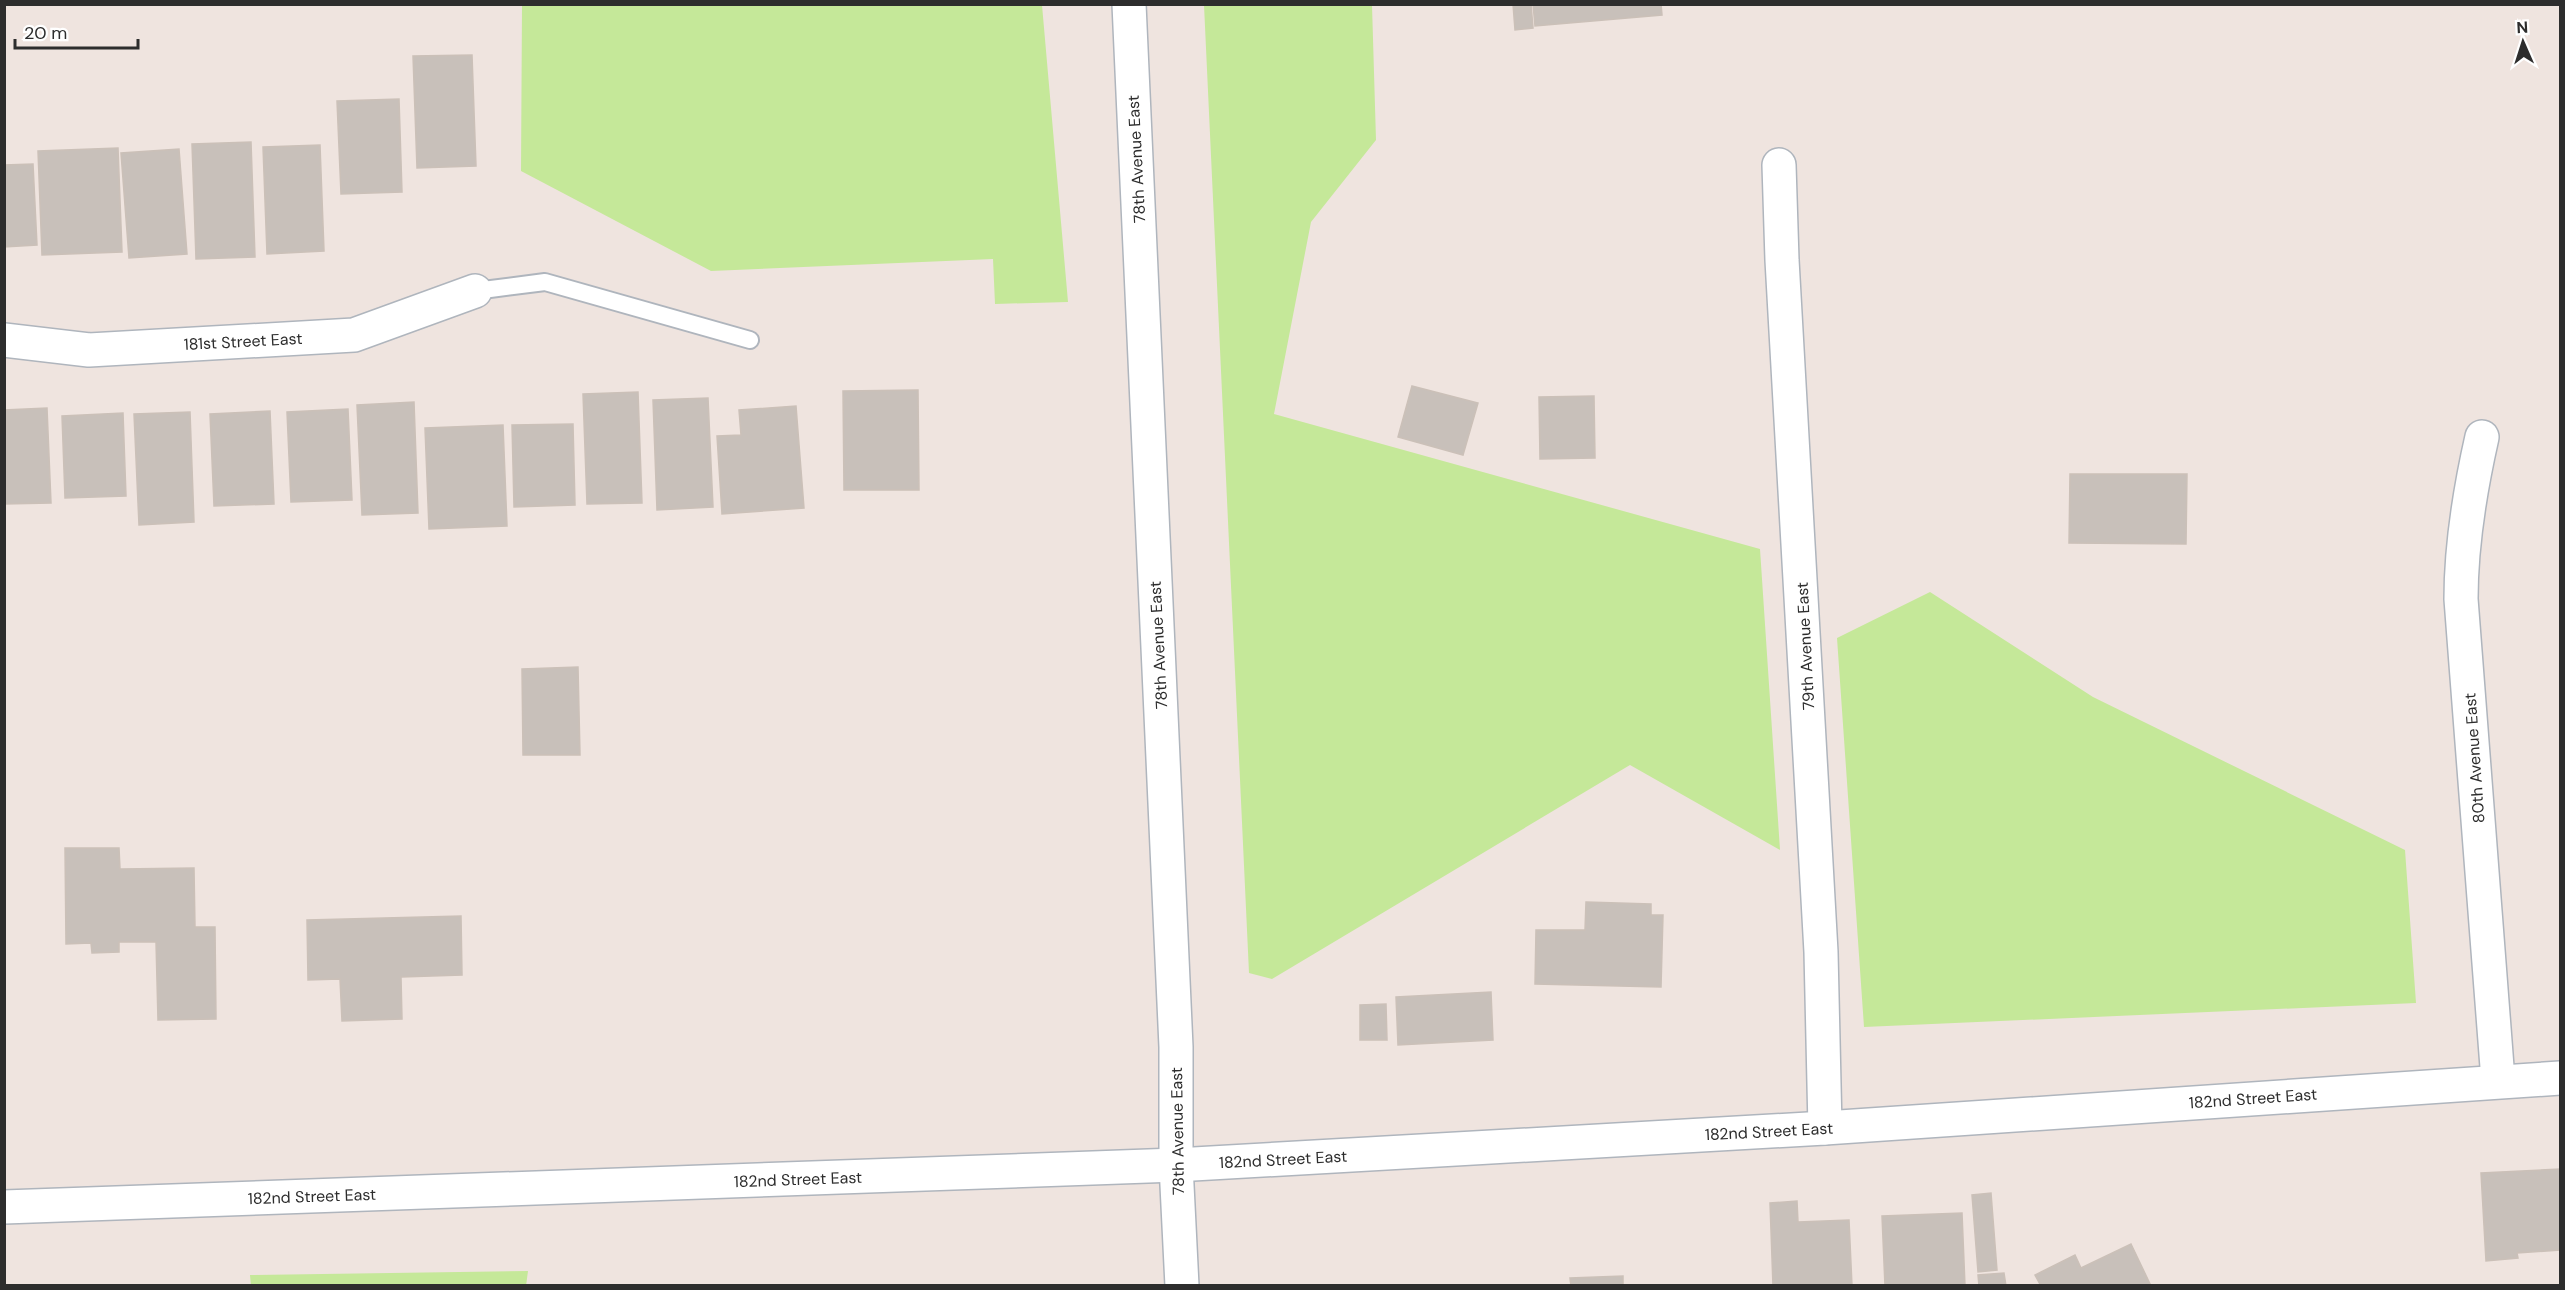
<svg xmlns="http://www.w3.org/2000/svg" width="2565" height="1290" font-family="'DM Sans',sans-serif">
<style>
.green{fill:#c5e899}
.building{fill:#c8c0ba;stroke:#cbc0b8;stroke-width:1.5}
.lines{fill:none;stroke-linecap:round;stroke-linejoin:round}
.lane-casing{stroke:#afb5bd;stroke-width:20}
.street-casing{stroke:#afb5bd;stroke-width:36}
.secondary-casing{stroke:#afb5bd;stroke-width:36}
.lane{stroke:#fff;stroke-width:16}
.street{stroke:#fff;stroke-width:33}
.secondary{stroke:#fff;stroke-width:33}
.labels{text-anchor:middle;stroke-width:4.5;stroke-linejoin:round;paint-order:stroke}
.street-label{font-size:16px;fill:#2d2d2d;stroke:#fff}
</style>
<rect width="100%" height="100%" fill="#efe4df"/>
<g class="green">
<polygon points="522,5 1042,5 1068,302 995,304 993,259 711,271 521,171"/>
<polygon points="1204,5 1372,5 1376,140 1311,222 1274,414 1760,549 1780,850 1630,765 1272,979 1249,973"/>
<polygon points="1930,592 2093,697 2405,850 2416,1003 1864,1027 1837,638"/>
<polygon points="528,1271 526,1286 251,1286 250,1275"/>
</g>
<g class="building">
<polygon points="1513,4 1531,4 1533,28 1515,30"/>
<polygon points="1533,4 1661,4 1662,15 1535,26"/>
<polygon points="472,55 476,166 417,168 413,56"/>
<polygon points="399,99 402,192 341,194 337,101"/>
<polygon points="251,142 255,257 196,259 192,144"/>
<polygon points="320,145 324,251 267,254 263,147"/>
<polygon points="118,148 122,252 42,255 38,151"/>
<polygon points="179,149 187,254 129,258 121,153"/>
<polygon points="33,164 37,245 4,247 4,165"/>
<polygon points="1412,386 1478,403 1463,455 1398,437"/>
<polygon points="918,390 919,490 844,490 843,391"/>
<polygon points="638,392 642,503 587,504 583,394"/>
<polygon points="1594,396 1595,458 1540,459 1539,397"/>
<polygon points="708,398 713,507 657,510 653,400"/>
<polygon points="414,402 418,513 362,515 357,405"/>
<polygon points="796,406 804,508 722,514 717,436 741,435 739,410"/>
<polygon points="47,408 51,503 4,504 4,410"/>
<polygon points="348,409 352,500 291,502 287,412"/>
<polygon points="270,411 274,504 214,506 210,414"/>
<polygon points="190,412 194,522 139,525 134,414"/>
<polygon points="123,413 126,496 65,498 62,416"/>
<polygon points="573,424 575,505 514,507 512,425"/>
<polygon points="503,425 507,526 429,529 425,428"/>
<polygon points="2070,474 2187,474 2186,544 2069,543"/>
<polygon points="578,667 580,755 523,755 522,669"/>
<polygon points="65,848 119,848 120,869 194,868 195,927 215,927 216,1019 158,1020 156,942 119,942 119,952 92,953 91,943 66,944"/>
<polygon points="1586,902 1651,904 1651,915 1663,915 1661,987 1535,984 1536,930 1585,930"/>
<polygon points="461,916 462,975 401,977 402,1019 342,1021 340,979 308,980 307,920"/>
<polygon points="1491,992 1493,1040 1398,1045 1396,997"/>
<polygon points="1386,1004 1387,1040 1360,1040 1360,1005"/>
<polygon points="2560,1169 2560,1250 2517,1253 2518,1258 2486,1261 2481,1173"/>
<polygon points="1991,1193 1997,1270 1978,1272 1972,1195"/>
<polygon points="1797,1201 1798,1222 1849,1220 1852,1286 1773,1286 1770,1203"/>
<polygon points="1962,1213 1965,1286 1885,1286 1882,1216"/>
<polygon points="2131,1244 2151,1286 2041,1286 2035,1275 2075,1255 2081,1268"/>
<polygon points="2004,1273 2006,1286 1979,1286 1978,1275"/>
<polygon points="1623,1276 1623,1286 1571,1286 1570,1278"/>
</g>
<g class="lines">
<defs>
<polyline id="lane" points="475,291 545,282 750,340"/>
<g id="street">
<polyline points="1779,165 1782,260 1821,952 1825,1128"/>
<polyline points="4,340 89,350 354,335 475,291"/>
<path d="M2482 437C2470 490 2461 543 2461 599L2498 1080"/>
<polyline points="4,1207 1176,1165 1825,1128 2560,1078"/>
</g>
<polyline id="secondary" points="1129,4 1176,1047 1176,1165 1182,1286"/>
</defs>
<use href="#lane" class="lane-casing"/>
<use href="#street" class="street-casing"/>
<use href="#secondary" class="secondary-casing"/>
<use href="#lane" class="lane"/>
<use href="#street" class="street"/>
<use href="#secondary" class="secondary"/>
</g>
<g class="labels">
<g class="street-label">
<text transform="translate(1136 159) rotate(-93)" y="6">78th Avenue East</text>
<text transform="translate(243 341) rotate(-3)" y="6">181st Street East</text>
<text transform="translate(1158 645) rotate(-93)" y="6">78th Avenue East</text>
<text transform="translate(1805 646) rotate(-93)" y="6">79th Avenue East</text>
<text transform="translate(2474 758) rotate(-94)" y="6">80th Avenue East</text>
<text transform="translate(2253 1098) rotate(-4)" y="6">182nd Street East</text>
<text transform="translate(1177 1131) rotate(-91)" y="6">78th Avenue East</text>
<text transform="translate(1769 1131) rotate(-3)" y="6">182nd Street East</text>
<text transform="translate(1283 1159) rotate(-3)" y="6">182nd Street East</text>
<text transform="translate(798 1179) rotate(-2)" y="6">182nd Street East</text>
<text transform="translate(312 1196) rotate(-2)" y="6">182nd Street East</text>
</g>
</g>
<rect width="2565" height="1290" fill="none" stroke="#2d2d2d" stroke-width="12"/>
<g transform="translate(2523 42) rotate(357)" stroke="#ffffff" stroke-width="4.5" paint-order="stroke">
<path d="M0-4.5L10 22L0 15L-10 22Z" fill="#2d2d2d"/>
<text y="-9" font-size="16" font-weight="bold" text-anchor="middle" fill="#2d2d2d">N</text>
</g>
<path d="M15 39v9h123v-9" fill="none" stroke="#2d2d2d" stroke-width="3"/>
<text x="24" y="39" font-size="18" fill="#2d2d2d" stroke="#ffffff" stroke-width="4.5" paint-order="stroke">20 m</text>
</svg>
